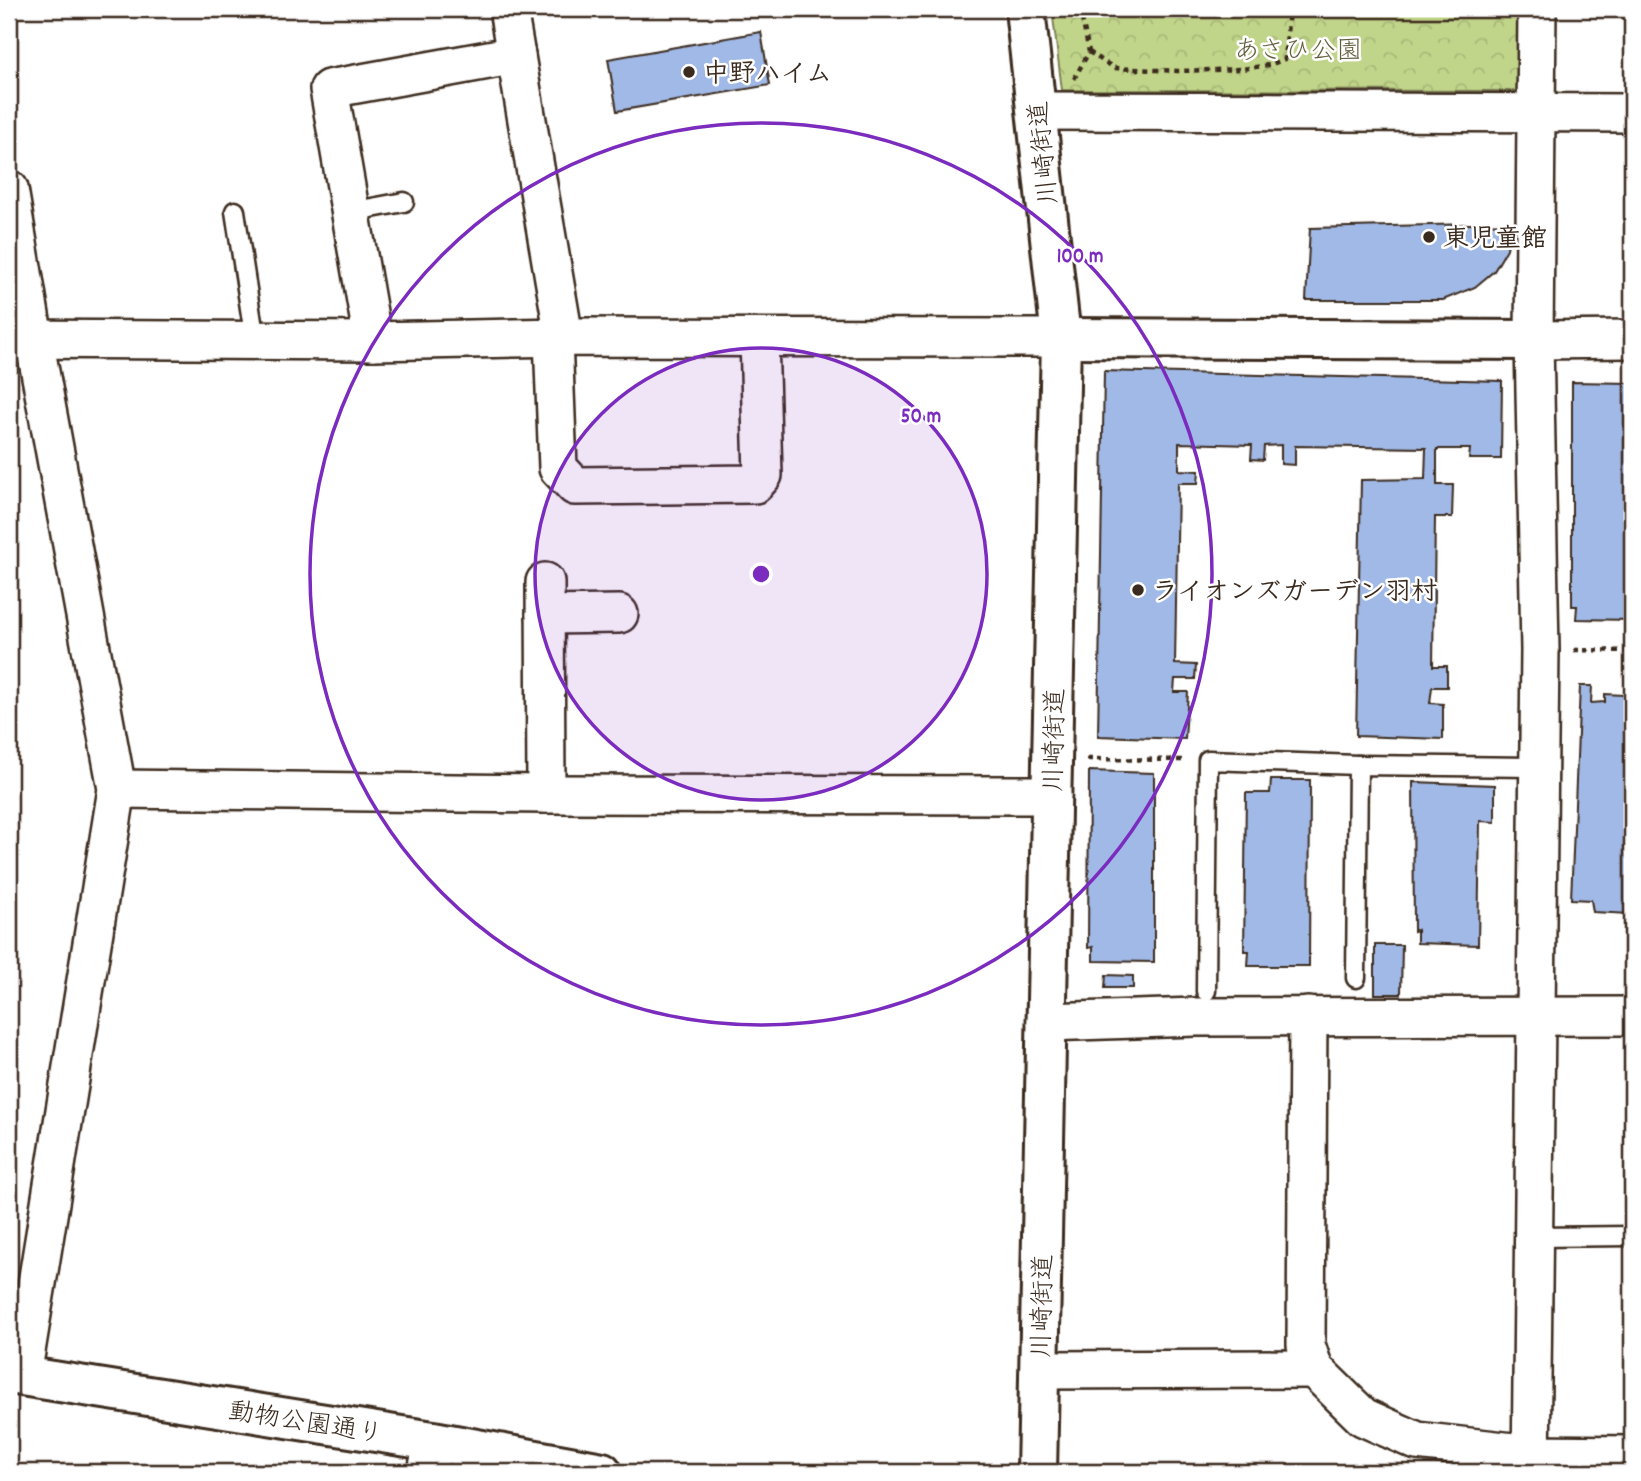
<svg xmlns="http://www.w3.org/2000/svg" width="1641" height="1481" font-family="Dekko,'Klee One',sans-serif">
<style>
.forest{fill:url(#forest-crowns);stroke:#7e8054;stroke-width:2}
.building{fill:#a1b9e6;stroke:#3b2a1e;stroke-width:2}
.lines{fill:none;stroke-linecap:round;stroke-linejoin:round}
.lane-casing{stroke:#3b2a1e;stroke-width:23}
.street-casing{stroke:#3b2a1e;stroke-width:42}
.secondary-casing{stroke:#3b2a1e;stroke-width:44}
.path{stroke:#3b2a1e;stroke-width:4.5;stroke-dasharray:5 5;stroke-linecap:butt}
.lane{stroke:#fff;stroke-width:18}
.street{stroke:#fff;stroke-width:37}
.secondary{stroke:#fff;stroke-width:38}
.ring{fill:none;stroke:#7b2cbf;stroke-width:3.5}
.poi-dot{fill:#3b2a1e;stroke:#fff;stroke-width:2.5}
.labels{text-anchor:middle;stroke-width:5;stroke-linejoin:round;paint-order:stroke}
.park-label{font-size:26px;fill:#635d3e;stroke:#fff}
.poi-label{font-size:26px;font-weight:bold;fill:#3b2a1e;stroke:#fff;text-anchor:start}
.street-label{font-size:26px;fill:#3b2a1e;stroke:#fff}
.centre{fill:#7b2cbf;stroke:#fff;stroke-width:3.5}
.ring-label{font-size:21px;text-anchor:middle;font-weight:bold;fill:#7b2cbf;stroke:#fff;stroke-width:5;stroke-linejoin:round;paint-order:stroke}
</style>
<defs>
<pattern id="forest-crowns" width="20" height="18" patternUnits="userSpaceOnUse" patternTransform="scale(1.75)"><rect width="20" height="18" fill="#c1d58a"/><path d="M2 6a3 3 0 1 1 6 0M12 15a3 3 0 1 1 6 0" fill="none" stroke="#a7b777"/></pattern>
</defs>
<rect width="100%" height="100%" fill="#fff"/>
<filter id="ink" filterUnits="userSpaceOnUse"><feTurbulence type="fractalNoise" baseFrequency=".0143" numOctaves="2"/><feDisplacementMap in="SourceGraphic" scale="14" xChannelSelector="R" yChannelSelector="G"/><feConvolveMatrix kernelMatrix="1 2 1 2 8 2 1 2 1" color-interpolation-filters="sRGB"/></filter>
<g filter="url(#ink)">
<polygon class="forest" points="1052,9 1540,9 1539,91 1062,90"/>
<g class="building">
<polygon points="761,32 770,85 617,111 608,59"/>
<polygon points="1511,223 1507,249 1494,271 1475,287 1443,300 1306,300 1310,228"/>
<polygon points="1104,371 1502,381 1501,459 1469,459 1470,449 1437,449 1437,485 1453,485 1452,517 1435,517 1433,666 1447,666 1447,687 1432,687 1430,703 1443,704 1443,739 1356,736 1361,480 1425,479 1426,448 1295,446 1295,465 1281,464 1281,445 1264,446 1263,460 1251,459 1252,445 1179,443 1179,470 1199,471 1198,483 1178,483 1175,664 1196,665 1195,679 1175,679 1174,692 1188,692 1185,739 1098,736"/>
<polygon points="1572,382 1632,383 1632,620 1576,619 1577,606 1572,606"/>
<polygon points="1580,686 1592,686 1591,703 1605,702 1605,694 1624,695 1625,703 1632,704 1630,914 1593,912 1591,900 1571,899"/>
<polygon points="1089,771 1154,773 1154,962 1093,961 1093,947 1088,948"/>
<polygon points="1271,780 1310,780 1309,966 1248,966 1249,951 1244,951 1246,793 1270,793"/>
<polygon points="1413,782 1495,785 1495,822 1480,821 1478,945 1417,943 1417,930 1414,931"/>
<polygon points="1375,945 1402,945 1401,994 1375,994"/>
<polygon points="1106,975 1133,976 1133,988 1105,988"/>
</g>
<g class="lines">
<defs>
<g id="lane">
<polyline points="235,211 255,341"/>
<polyline points="350,212 404,202"/>
<polyline points="1356,978 1358,765 1539,767"/>
<polyline points="1206,991 1208,760 1358,765"/>
<polyline points="1534,1237 1632,1236"/>
</g>
<g id="street">
<polyline points="508,9 564,337"/>
<polyline points="1038,111 1632,113"/>
<polyline points="9,189 34,339 117,789 22,1376"/>
<polyline points="553,338 558,468 575,486 755,484 763,475 759,338"/>
<polyline points="10,339 373,341 564,337 1061,338"/>
<polyline points="1534,340 1632,339"/>
<polyline points="373,341 329,89 516,55"/>
<polyline points="545,582 546,794"/>
<polyline points="545,615 619,614"/>
<polyline points="117,789 546,794 1052,795"/>
<polyline points="1308,1016 1306,1345 1314,1369 1363,1417 1417,1441 1531,1454 1632,1455"/>
<polyline points="1046,1022 1196,1017 1632,1016"/>
<polyline points="1040,1370 1314,1369"/>
<polyline points="427,1472 433,1441"/>
<polyline points="1531,1472 1540,650 1534,340 1537,9"/>
</g>
<g id="secondary">
<polyline points="1025,9 1061,338 1037,1472"/>
<polyline points="1061,338 1534,340"/>
<polyline points="9,1374 433,1441 602,1472"/>
</g>
</defs>
<use href="#lane" class="lane-casing"/>
<use href="#street" class="street-casing"/>
<use href="#secondary" class="secondary-casing"/>
<g class="path">
<polyline points="1089,52 1114,68 1178,71 1243,69 1269,65 1285,59 1289,9"/>
<polyline points="1074,79 1089,52 1080,9"/>
<polyline points="1574,650 1632,651"/>
<polyline points="1087,759 1186,760"/>
</g>
<use href="#lane" class="lane"/>
<use href="#street" class="street"/>
<use href="#secondary" class="secondary"/>
</g>
</g>
<circle cx="761" cy="574" r="226" fill="#7b2cbf" fill-opacity=".12"/>
<g class="ring">
<circle cx="761" cy="574" r="226"/>
<circle cx="761" cy="574" r="451"/>
</g>
<g class="poi-dot">
<circle cx="689" cy="72" r="7"/>
<circle cx="1429" cy="237" r="7"/>
<circle cx="1138" cy="590" r="7"/>
</g>
<g class="labels">
<g class="park-label">
<text x="1298" y="58">あさひ公園</text>
</g>
<g class="poi-label">
<text x="703" y="81">中野ハイム</text>
<text x="1443" y="246">東児童館</text>
<text x="1152" y="599">ライオンズガーデン羽村</text>
</g>
<g class="street-label">
<text transform="translate(1042 153) rotate(-96)" y="9">川崎街道</text>
<text transform="translate(1053 740) rotate(-89)" y="9">川崎街道</text>
<text transform="translate(1041 1306) rotate(-89)" y="9">川崎街道</text>
<text transform="translate(306 1421) rotate(9)" y="9">動物公園通り</text>
</g>
</g>
<circle cx="761" cy="574" r="10" class="centre"/>
<g class="ring-label">
<text x="1080" y="262">100 m</text>
<text x="921" y="422">50 m</text>
</g>
<rect width="1641" height="1481" fill="none" stroke="#fff" stroke-width="35"/>
<rect x="18" y="18" width="1606" height="1446" fill="none" stroke="#3b2a1e" stroke-width="2.5" filter="url(#ink)"/>
</svg>
